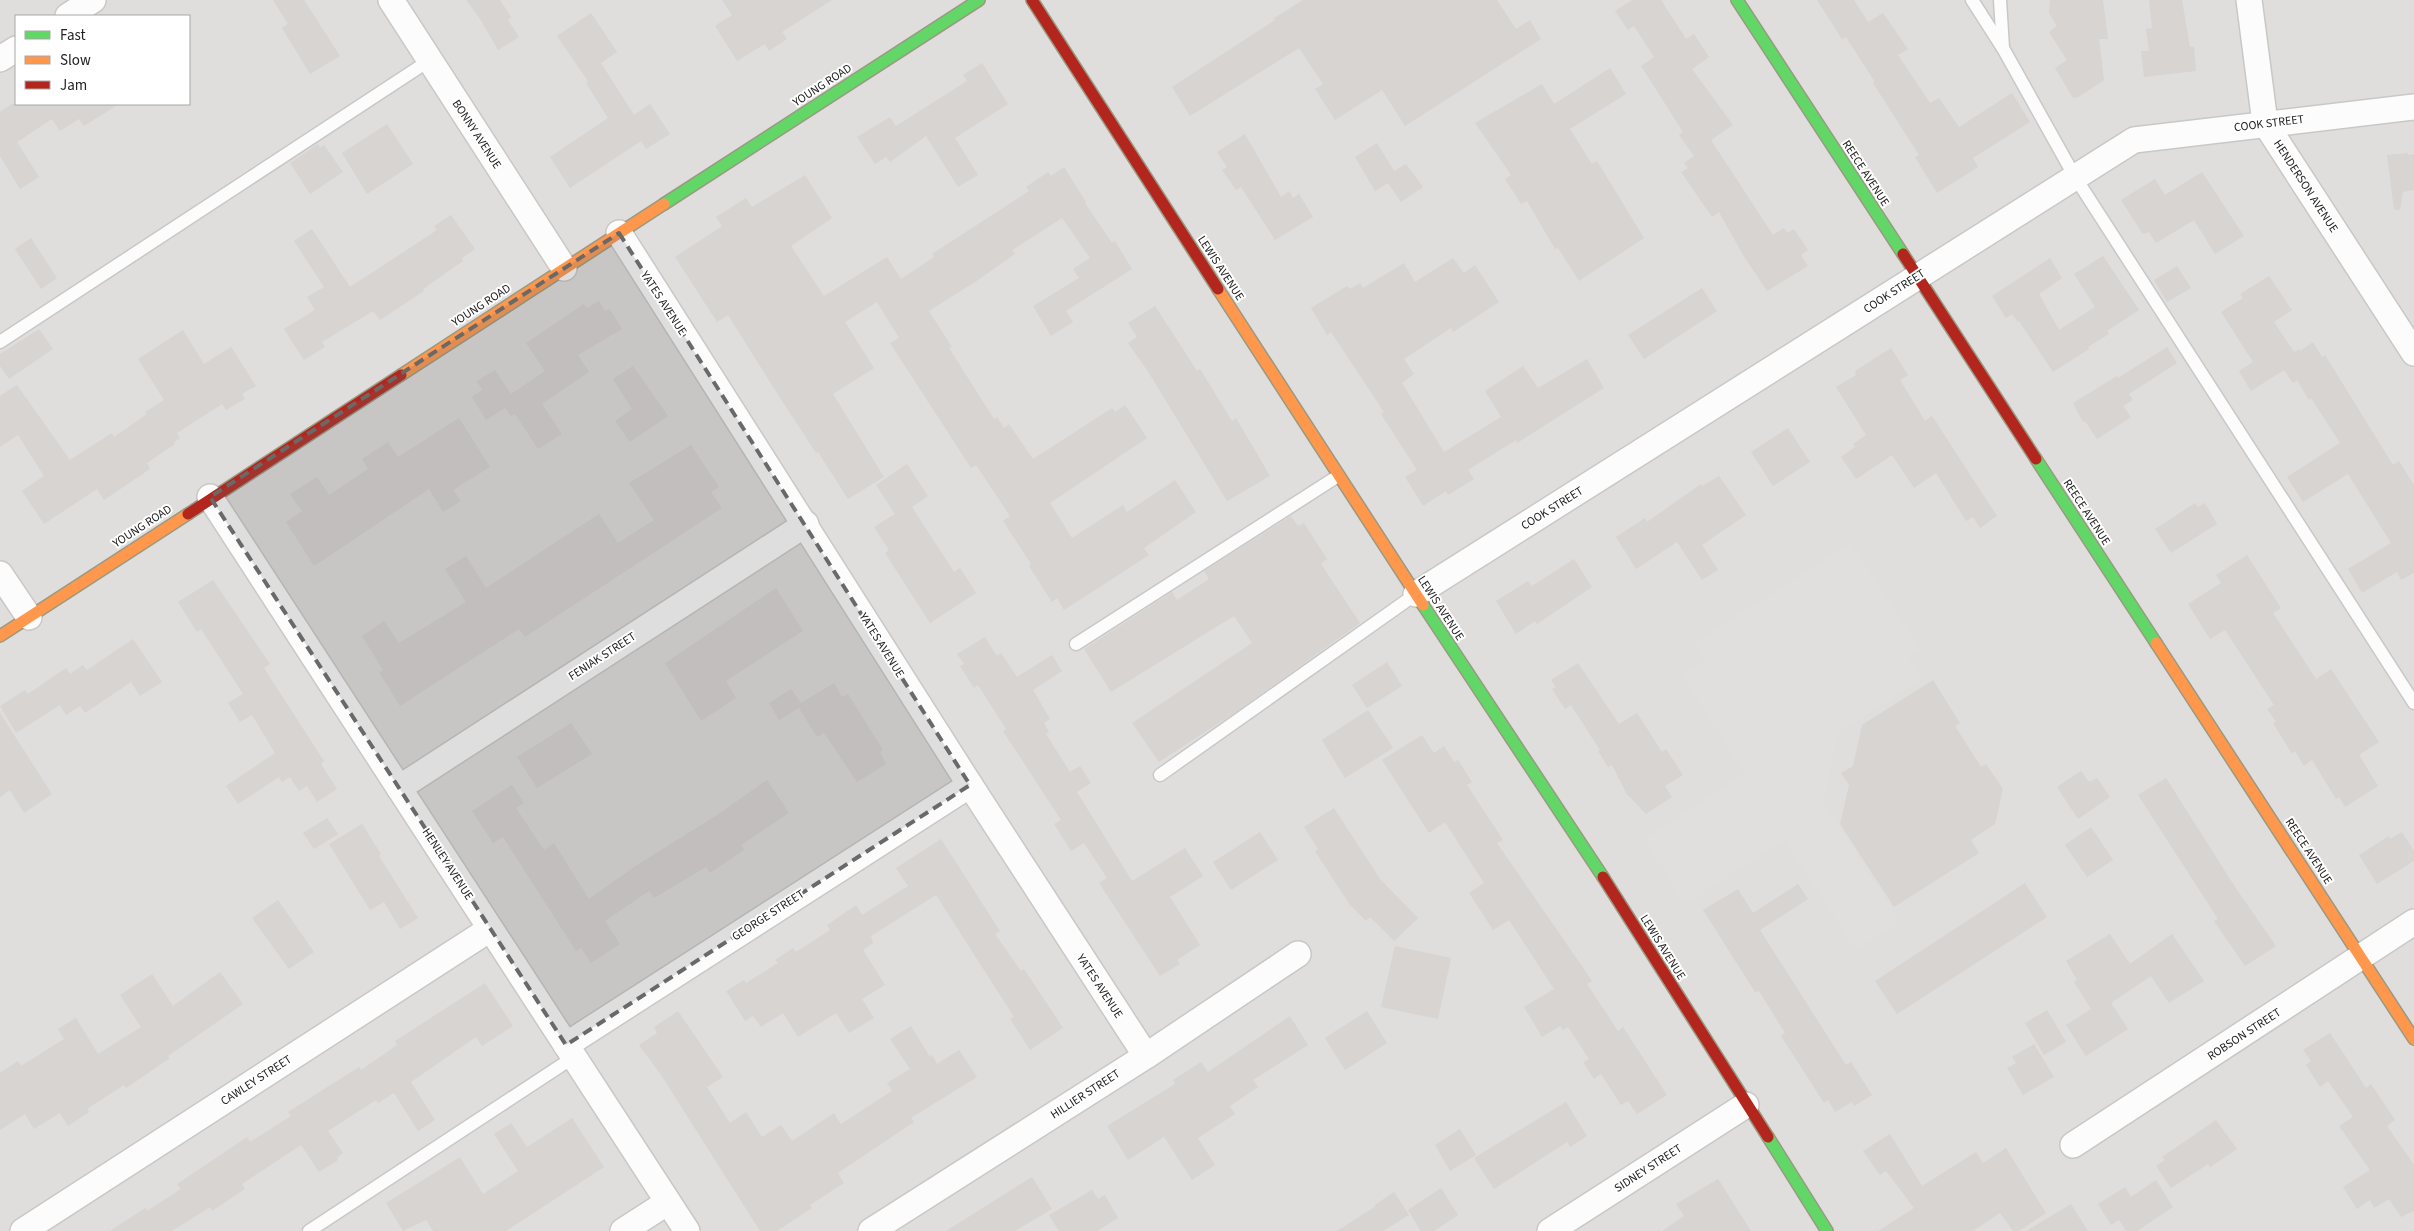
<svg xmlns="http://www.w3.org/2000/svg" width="2414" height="1231" font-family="'Source Sans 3',sans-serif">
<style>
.residential{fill:#dfdedc;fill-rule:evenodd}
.parking{fill:#e0dfde}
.building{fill:#d7d4d2}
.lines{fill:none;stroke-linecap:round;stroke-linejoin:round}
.lane-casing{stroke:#c9c8c7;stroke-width:15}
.street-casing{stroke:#c9c8c7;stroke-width:28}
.fast-casing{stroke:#999a82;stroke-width:14}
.slow-casing{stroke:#999a82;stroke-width:14}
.jam-casing{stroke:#999a82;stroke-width:14}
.lane{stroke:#fdfcfc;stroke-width:12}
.street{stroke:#fdfcfc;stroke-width:25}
.fast{stroke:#63d668;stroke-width:11}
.slow{stroke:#ff974d;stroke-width:11}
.jam{stroke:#b3261e;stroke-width:11}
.marked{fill:#6a6968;fill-opacity:0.2;stroke:#6a6968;stroke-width:4;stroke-dasharray:10 6;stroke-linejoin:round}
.labels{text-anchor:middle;stroke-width:4;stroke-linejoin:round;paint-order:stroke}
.street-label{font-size:12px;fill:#222;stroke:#fff}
</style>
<rect width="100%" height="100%" fill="#f0eeeb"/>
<path class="residential" d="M0 0H2414V1231H0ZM16 16H189V104H16Z"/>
<polygon class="parking" points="1851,543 1920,649 1908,657 1922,679 1838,733 1823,802 1900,922 1856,950 1785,840 1685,904 1644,839 1745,774 1682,674 1705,659 1695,643"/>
<g class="building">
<polygon points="273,0 304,0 340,56 310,74 282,28 288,24"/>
<polygon points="466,0 500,0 511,17 508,20 519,37 498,50 480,19"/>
<polygon points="722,0 832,0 782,32 787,39 769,51 765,44 737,61 715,26 732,15"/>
<polygon points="1303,0 1497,0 1516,29 1530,20 1541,39 1405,126 1382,90 1335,120 1315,89 1323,84 1299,48 1190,116 1172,87 1275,20 1274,18"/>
<polygon points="1632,0 1661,0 1686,39 1694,34 1709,57 1692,69 1733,125 1711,140 1773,235 1784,228 1787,233 1794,229 1808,250 1801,255 1808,266 1767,291 1743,255 1719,212 1712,217 1681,172 1688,168 1684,163 1694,156 1679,135 1683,132 1641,66 1654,57 1634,26 1628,30 1615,11"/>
<polygon points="1817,0 1854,0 1868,22 1883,13 1908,49 1898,55 1930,103 1939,98 1959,127 2012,93 2030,122 1973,158 1978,167 1937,193 1915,157 1919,155 1873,83 1875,82 1846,37 1842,39"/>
<polygon points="2050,0 2103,0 2108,39 2099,39 2104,80 2077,98 2076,97 2073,98 2055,68 2067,60 2049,32 2057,26 2049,13"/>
<polygon points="2149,0 2182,0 2190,47 2194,47 2196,71 2144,77 2141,51 2149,51 2146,29 2152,28"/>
<polygon points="591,13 617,52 601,63 634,115 650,104 670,134 646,149 641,141 570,188 550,157 608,118 586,83 588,81 557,36"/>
<polygon points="982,63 1008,104 955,138 978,175 958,187 926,136 890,162 886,157 875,164 857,137 890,117 896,126 967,81 963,75"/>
<polygon points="1610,68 1626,94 1570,129 1592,164 1597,161 1644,238 1579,281 1558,248 1555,249 1527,201 1521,204 1505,179 1511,175 1475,123 1542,84 1554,104"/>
<polygon points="12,104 119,104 84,126 79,119 60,131 52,119 17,142 39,177 20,189 0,156 0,112"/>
<polygon points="387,124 413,164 367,194 342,153"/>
<polygon points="1245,134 1281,197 1289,191 1293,198 1299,194 1313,217 1275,240 1241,187 1236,190 1222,170 1227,167 1217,152"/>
<polygon points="1377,143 1394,171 1406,164 1423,187 1401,202 1388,183 1375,191 1355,157"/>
<polygon points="318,144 320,148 324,145 343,172 310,194 290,163"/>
<polygon points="2408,153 2408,155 2414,154 2414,190 2403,192 2400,210 2394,210 2387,155"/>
<polygon points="1064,167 1086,202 1085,203 1112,243 1115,241 1132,269 1066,311 1073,322 1051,336 1033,306 1079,278 1073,269 1090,258 1062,218 1012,250 1015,254 978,280 929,311 952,347 949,348 994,419 997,417 1004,428 1009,424 1033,459 1112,408 1115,412 1125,405 1147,438 1050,503 1072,538 1123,505 1127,512 1175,480 1196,512 1144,548 1149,555 1064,610 1057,598 1052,602 1029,566 1031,564 1003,521 1010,516 976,465 971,468 890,343 899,338 877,302 845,322 874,368 833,394 884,477 848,499 818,452 816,453 775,390 728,315 717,322 675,257 722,226 716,217 746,198 752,207 805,175 832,218 791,246 824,296 887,257 901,279 934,257 932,254 1029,191 1026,187 1048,172 1051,176"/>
<polygon points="2202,172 2244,236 2215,254 2194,220 2156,243 2149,232 2143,234 2121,200 2155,179 2165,195"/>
<polygon points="451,215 475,249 462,258 463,261 423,289 424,291 380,320 373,311 322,342 325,347 304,360 284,329 315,310 307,297 324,287 294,241 312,229 350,287 425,238 437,230 434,226"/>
<polygon points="31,238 57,278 41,289 15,249"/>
<polygon points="2103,256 2139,310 2107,331 2109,334 2088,347 2089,349 2053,372 2019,321 2018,322 2012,314 2006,318 1992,296 2050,258 2062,278 2039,294 2059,330 2095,307 2074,274"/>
<polygon points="1453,258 1464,273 1475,265 1499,302 1453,332 1451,328 1404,359 1414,374 1402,383 1444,452 1501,417 1485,391 1523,366 1538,388 1587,359 1604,388 1517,443 1516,440 1468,470 1474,479 1448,495 1446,491 1423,506 1405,477 1417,470 1381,414 1384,412 1331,332 1327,335 1311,308 1347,286 1350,289 1360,283 1363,288 1404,263 1415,282"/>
<polygon points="2177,266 2191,288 2167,302 2154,280"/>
<polygon points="2269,276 2292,310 2274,322 2294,352 2299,349 2300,351 2313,342 2322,357 2325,355 2393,465 2399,461 2414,485 2414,573 2401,580 2397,572 2362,593 2348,569 2391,543 2348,474 2303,502 2287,477 2340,443 2311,398 2309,400 2297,380 2293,383 2284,370 2251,391 2239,371 2253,362 2221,312 2243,298 2240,294"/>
<polygon points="1702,288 1717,311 1644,359 1628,335"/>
<polygon points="599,301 605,311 610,309 622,329 578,355 589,372 542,404 562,434 538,449 515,414 511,416 505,408 486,420 472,397 482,390 477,381 495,370 511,394 545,371 526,343 584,304 587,308"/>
<polygon points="1155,306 1197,371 1200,369 1232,421 1236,418 1270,476 1227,501 1149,373 1128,343 1137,337 1128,323"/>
<polygon points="39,329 53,349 9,379 0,366 0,354"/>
<polygon points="183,330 204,364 231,347 256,386 242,394 245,399 226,410 222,404 177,433 180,438 174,442 175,444 147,463 150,469 104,500 97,489 44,524 22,491 44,476 18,435 0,447 0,396 17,385 70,460 112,433 114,437 147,414 145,412 164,400 138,359"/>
<polygon points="2167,347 2177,363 2129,394 2133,400 2123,406 2131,417 2097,439 2085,421 2083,422 2073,403 2117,376 2118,378"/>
<polygon points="1891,348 1908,375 1900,380 1925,421 1932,416 1997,516 1980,528 1973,517 1966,521 1936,473 1914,488 1892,455 1856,479 1841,457 1855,447 1853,444 1866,435 1836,387 1856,375 1855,371"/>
<polygon points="633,366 668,416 630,442 615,421 632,409 613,379"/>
<polygon points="459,418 490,467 453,490 461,501 443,512 429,489 314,566 286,522 302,511 290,494 317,477 329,495 368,469 362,459 388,442 398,457"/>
<polygon points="1788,428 1810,462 1773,486 1751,452"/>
<polygon points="691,445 719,487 711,492 722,508 525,637 519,629 400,706 379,672 383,670 362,636 384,621 399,643 466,602 445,569 466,556 486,588 599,514 618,543 654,520 629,483"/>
<polygon points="907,464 928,496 912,507 954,572 960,568 976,593 930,623 885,553 889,550 874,527 895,514 876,485"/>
<polygon points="1719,476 1746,515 1702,545 1718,570 1702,580 1677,542 1636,569 1616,537 1645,518 1647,522 1701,484 1702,486"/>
<polygon points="2195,503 2198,507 2205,503 2217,524 2171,553 2155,529"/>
<polygon points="1291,516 1298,526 1304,523 1327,559 1321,564 1360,623 1236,712 1159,762 1132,723 1252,643 1234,616 1111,692 1084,649 1172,592 1177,600 1209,579 1204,571"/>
<polygon points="2247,555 2281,608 2273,613 2316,679 2331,669 2379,742 2359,755 2378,786 2345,807 2339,797 2336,799 2312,760 2304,766 2295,751 2292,754 2273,723 2276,722 2267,709 2274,705 2225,630 2210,639 2188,604 2221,583 2216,575"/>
<polygon points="1574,559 1592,587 1537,624 1535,621 1516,634 1496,601 1528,581 1532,586"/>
<polygon points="213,580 270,664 264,668 324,761 321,764 337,789 317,802 307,786 299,791 290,777 282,782 279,777 238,804 226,786 275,753 252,715 240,722 228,703 243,694 201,629 197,632 178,602"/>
<polygon points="776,588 803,631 726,681 736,698 701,721 665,663"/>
<polygon points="985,637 997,656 1001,653 1017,677 1052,655 1062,671 1033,690 1050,719 1044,723 1049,732 1046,734 1070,772 1080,766 1091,783 1077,792 1132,881 1185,848 1203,876 1170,897 1200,945 1177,960 1180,964 1160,976 1099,883 1107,878 1084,843 1071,851 1054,824 1061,820 1003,731 1006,729 978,685 974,688 960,666 964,664 957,654"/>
<polygon points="133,639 162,682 140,696 131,682 85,713 80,706 66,715 60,705 16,733 0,706 25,690 28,694 66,668 70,674 83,665 87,670"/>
<polygon points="1387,662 1402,686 1367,708 1352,685"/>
<polygon points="1578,663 1619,724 1637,713 1662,752 1666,749 1683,775 1665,786 1672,797 1646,814 1626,793 1612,765 1608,767 1598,751 1600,750 1571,705 1565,709 1552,689 1556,687 1551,680"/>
<polygon points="1933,680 1960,723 1955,726 1981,767 1986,764 2003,789 1995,824 1971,840 1979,853 1894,907 1840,824 1849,785 1841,773 1853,766 1862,725"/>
<polygon points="834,683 842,697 848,694 883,750 880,752 886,764 857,782 824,733 817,737 799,708 779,720 769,703 791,689 801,703"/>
<polygon points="1368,710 1393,748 1345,778 1322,740"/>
<polygon points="0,713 52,794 24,813 10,790 0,797"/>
<polygon points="571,723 592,754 537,788 517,757"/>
<polygon points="1422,735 1434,753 1444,746 1454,762 1458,760 1472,782 1467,785 1503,840 1497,843 1586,972 1592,981 1587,984 1618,1031 1623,1027 1667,1095 1637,1114 1628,1101 1621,1105 1601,1074 1594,1079 1583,1062 1589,1059 1568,1027 1563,1030 1560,1026 1542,1037 1524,1007 1554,989 1509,920 1493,930 1469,893 1484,883 1445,822 1429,833 1382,760"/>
<polygon points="2081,771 2089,782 2097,778 2110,797 2078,819 2057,787"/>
<polygon points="2166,778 2235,887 2276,946 2245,966 2214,921 2218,919 2138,795"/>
<polygon points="767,780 789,813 741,845 744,850 710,873 706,867 654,898 649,891 605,921 620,944 591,963 581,948 576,951 503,837 493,843 472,811 512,785 524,803 516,808 544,850 554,843 589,899 634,867 717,815"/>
<polygon points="1334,808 1380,879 1418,918 1394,941 1370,917 1366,921 1350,905 1315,851 1318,849 1304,827"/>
<polygon points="327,818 338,834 314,849 303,833"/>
<polygon points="362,824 381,854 379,856 418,918 400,929 384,902 370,910 329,844"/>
<polygon points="2091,827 2113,860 2087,877 2065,845"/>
<polygon points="1260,832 1278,860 1231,890 1213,862"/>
<polygon points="2402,832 2414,851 2414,861 2377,884 2359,855 2389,836 2390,839"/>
<polygon points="941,839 1000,931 995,934 1021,971 1024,969 1063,1028 1030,1050 1010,1019 1014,1017 936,895 871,936 873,943 863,950 885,985 862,999 874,1018 849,1033 836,1013 798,1037 783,1013 761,1027 753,1016 745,1021 726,991 744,980 746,983 778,963 775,960 793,948 796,952 830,930 827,925 856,905 862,915 908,886 896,868"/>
<polygon points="2025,883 2047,917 1897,1014 1875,981"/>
<polygon points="1798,884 1808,899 1760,930 1846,1065 1851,1062 1872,1095 1854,1106 1852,1102 1835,1112 1828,1100 1824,1103 1781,1036 1785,1033 1759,991 1755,992 1703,910 1738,889 1753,913"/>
<polygon points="278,900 314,952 289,969 252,918"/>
<polygon points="2110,934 2130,964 2172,934 2204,981 2169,1003 2151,976 2111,1003 2128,1029 2086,1056 2066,1025 2091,1009 2074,982 2077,980 2066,961"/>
<polygon points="1395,946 1451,958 1438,1019 1381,1007"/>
<polygon points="220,972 243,1004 168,1056 170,1058 126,1088 124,1085 87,1109 89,1112 68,1126 60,1113 34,1129 25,1114 0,1130 0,1073 18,1061 21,1066 64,1039 58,1029 76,1018 98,1054 141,1027 120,995 152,974 173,1006"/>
<polygon points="485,983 513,1026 482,1046 476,1037 411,1082 435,1120 418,1131 394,1093 378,1103 376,1100 328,1131 343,1153 337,1158 338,1160 319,1172 301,1145 242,1184 245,1189 212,1211 210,1207 172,1231 110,1231 145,1208 147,1211 181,1189 177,1184 247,1137 250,1142 291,1116 288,1112 359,1067 361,1070 397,1045 395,1041"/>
<polygon points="2047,1010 2066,1042 2044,1055 2025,1023"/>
<polygon points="678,1011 723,1077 707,1087 730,1123 746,1112 762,1137 781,1125 792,1141 834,1113 841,1124 892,1091 887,1083 910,1069 890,1039 911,1026 930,1057 932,1055 937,1064 959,1050 977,1077 911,1118 914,1122 838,1173 844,1183 810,1205 812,1208 777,1231 760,1231 661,1075 639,1045 657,1033 654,1027"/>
<polygon points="1367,1011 1387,1043 1345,1070 1325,1038"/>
<polygon points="1290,1016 1308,1045 1253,1080 1258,1087 1230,1106 1235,1114 1198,1138 1215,1165 1192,1180 1164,1137 1128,1160 1107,1126 1175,1084 1173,1080 1201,1062 1208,1072"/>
<polygon points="2330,1033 2366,1088 2371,1084 2395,1120 2387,1126 2414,1165 2414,1211 2401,1217 2389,1199 2374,1208 2370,1200 2357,1209 2343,1187 2370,1170 2339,1126 2353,1117 2328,1081 2320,1087 2306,1065 2311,1061 2303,1050"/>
<polygon points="2034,1044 2054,1077 2023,1095 2007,1068 2016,1063 2012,1057"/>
<polygon points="1566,1102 1587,1136 1570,1147 1567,1142 1494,1189 1474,1158"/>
<polygon points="572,1118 604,1167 506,1231 433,1231 426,1220 403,1231 386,1203 460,1157 483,1194 518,1171 494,1134 511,1123 527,1147"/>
<polygon points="2216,1120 2237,1149 2210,1167 2208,1164 2171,1188 2156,1166 2165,1160 2162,1157"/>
<polygon points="1460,1129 1476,1155 1450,1171 1435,1145"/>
<polygon points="1890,1134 1922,1186 1976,1152 1983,1163 2006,1148 2046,1213 2019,1231 2013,1231 2000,1213 1973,1231 1878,1231 1914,1208 1886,1171 1880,1175 1863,1151"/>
<polygon points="1032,1177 1052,1209 1015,1231 946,1231"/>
<polygon points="1718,1179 1751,1231 1662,1231 1684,1216 1676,1204"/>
<polygon points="2156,1180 2173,1207 2137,1231 2126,1231 2119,1220 2111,1225 2098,1204 2125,1187 2131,1197"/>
<polygon points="1441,1188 1458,1215 1434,1231 1421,1231 1408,1210"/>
<polygon points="1092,1190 1098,1199 1105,1195 1118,1218 1097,1231 1059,1231 1049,1215"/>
<polygon points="1394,1192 1409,1215 1383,1231 1337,1231 1376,1206 1375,1205"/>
<polygon points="2071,1204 2088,1231 2026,1231"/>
</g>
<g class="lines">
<defs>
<g id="lane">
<polyline points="1972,0 2004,50 2075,177 2414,703"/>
<polyline points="2000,0 2003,48"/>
<polyline points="0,342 430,60"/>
<polyline points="1076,644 1338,476"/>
<polyline points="1160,775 1416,594"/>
<polyline points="309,1231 574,1057"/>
</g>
<g id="street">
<polyline points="391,0 564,268"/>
<polyline points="2249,0 2265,123 2414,353"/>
<polyline points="68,16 93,0"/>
<polyline points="0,59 16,49"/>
<polyline points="619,233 970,785 1146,1056"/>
<polyline points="210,497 687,1231"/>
<polyline points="0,574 29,617"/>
<polyline points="1416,594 2134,140 2414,107"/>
<polyline points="399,788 806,524"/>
<polyline points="566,1045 970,785"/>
<polyline points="2073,1145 2414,922"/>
<polyline points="23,1231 490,929"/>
<polyline points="623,1231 668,1202"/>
<polyline points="871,1231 1146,1056 1298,954"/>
<polyline points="1550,1231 1746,1105"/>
</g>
<g id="fast">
<polyline points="1737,0 1903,254"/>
<polyline points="664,204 979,0"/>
<polyline points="2036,459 2156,643"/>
<polyline points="1423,605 1603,877"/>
<polyline points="1768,1137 1827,1231"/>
</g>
<g id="slow">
<polyline points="1218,289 1423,605"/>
<polyline points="401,375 664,204"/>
<polyline points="0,636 188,514"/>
<polyline points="2156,643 2414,1039"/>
</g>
<g id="jam">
<polyline points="1032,0 1218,289"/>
<polyline points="1903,254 2036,459"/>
<polyline points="188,514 401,375"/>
<polyline points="1603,877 1768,1137"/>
</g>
</defs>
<use href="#lane" class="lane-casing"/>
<use href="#street" class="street-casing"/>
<use href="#fast" class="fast-casing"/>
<use href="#slow" class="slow-casing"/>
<use href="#jam" class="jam-casing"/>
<use href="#lane" class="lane"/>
<use href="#street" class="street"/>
<use href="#fast" class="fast"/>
<use href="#slow" class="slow"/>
<use href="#jam" class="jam"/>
</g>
<path class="marked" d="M619 233 970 785 566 1045 210 497Z"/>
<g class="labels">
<g class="street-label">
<text transform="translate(822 85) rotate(-33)" y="4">YOUNG ROAD</text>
<text transform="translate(2269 123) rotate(-7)" y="4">COOK STREET</text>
<text transform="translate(477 134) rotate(57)" y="4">BONNY AVENUE</text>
<text transform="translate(1866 173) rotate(57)" y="4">REECE AVENUE</text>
<text transform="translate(2306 186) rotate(57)" y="4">HENDERSON AVENUE</text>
<text transform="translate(1221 268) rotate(57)" y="4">LEWIS AVENUE</text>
<text transform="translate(1894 291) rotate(-33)" y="4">COOK STREET</text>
<text transform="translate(664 303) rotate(57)" y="4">YATES AVENUE</text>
<text transform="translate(481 305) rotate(-33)" y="4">YOUNG ROAD</text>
<text transform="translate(1552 508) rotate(-32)" y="4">COOK STREET</text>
<text transform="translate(2087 512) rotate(57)" y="4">REECE AVENUE</text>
<text transform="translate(142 526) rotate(-33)" y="4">YOUNG ROAD</text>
<text transform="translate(1441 608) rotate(57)" y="4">LEWIS AVENUE</text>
<text transform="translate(882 645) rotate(58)" y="4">YATES AVENUE</text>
<text transform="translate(602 656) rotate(-33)" y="4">FENIAK STREET</text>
<text transform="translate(2309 851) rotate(57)" y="4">REECE AVENUE</text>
<text transform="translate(448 864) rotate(57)" y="4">HENLEY AVENUE</text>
<text transform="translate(768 915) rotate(-33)" y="4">GEORGE STREET</text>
<text transform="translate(1663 947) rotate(58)" y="4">LEWIS AVENUE</text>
<text transform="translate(1100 986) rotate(57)" y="4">YATES AVENUE</text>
<text transform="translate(2244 1034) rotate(-33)" y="4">ROBSON STREET</text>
<text transform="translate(256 1080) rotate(-33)" y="4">CAWLEY STREET</text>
<text transform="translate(1085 1094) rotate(-33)" y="4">HILLIER STREET</text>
<text transform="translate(1648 1168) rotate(-33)" y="4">SIDNEY STREET</text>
</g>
</g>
<rect x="15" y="15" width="175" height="90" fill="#ffffff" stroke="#a7a7a7"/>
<rect x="25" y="31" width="25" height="8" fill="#63d668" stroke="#a7a7a7"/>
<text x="60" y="40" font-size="15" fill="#222222">Fast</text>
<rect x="25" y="56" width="25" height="8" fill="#ff974d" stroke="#a7a7a7"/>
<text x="60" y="65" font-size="15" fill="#222222">Slow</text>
<rect x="25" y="81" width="25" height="8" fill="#b3261e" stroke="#a7a7a7"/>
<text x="60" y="90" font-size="15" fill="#222222">Jam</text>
</svg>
